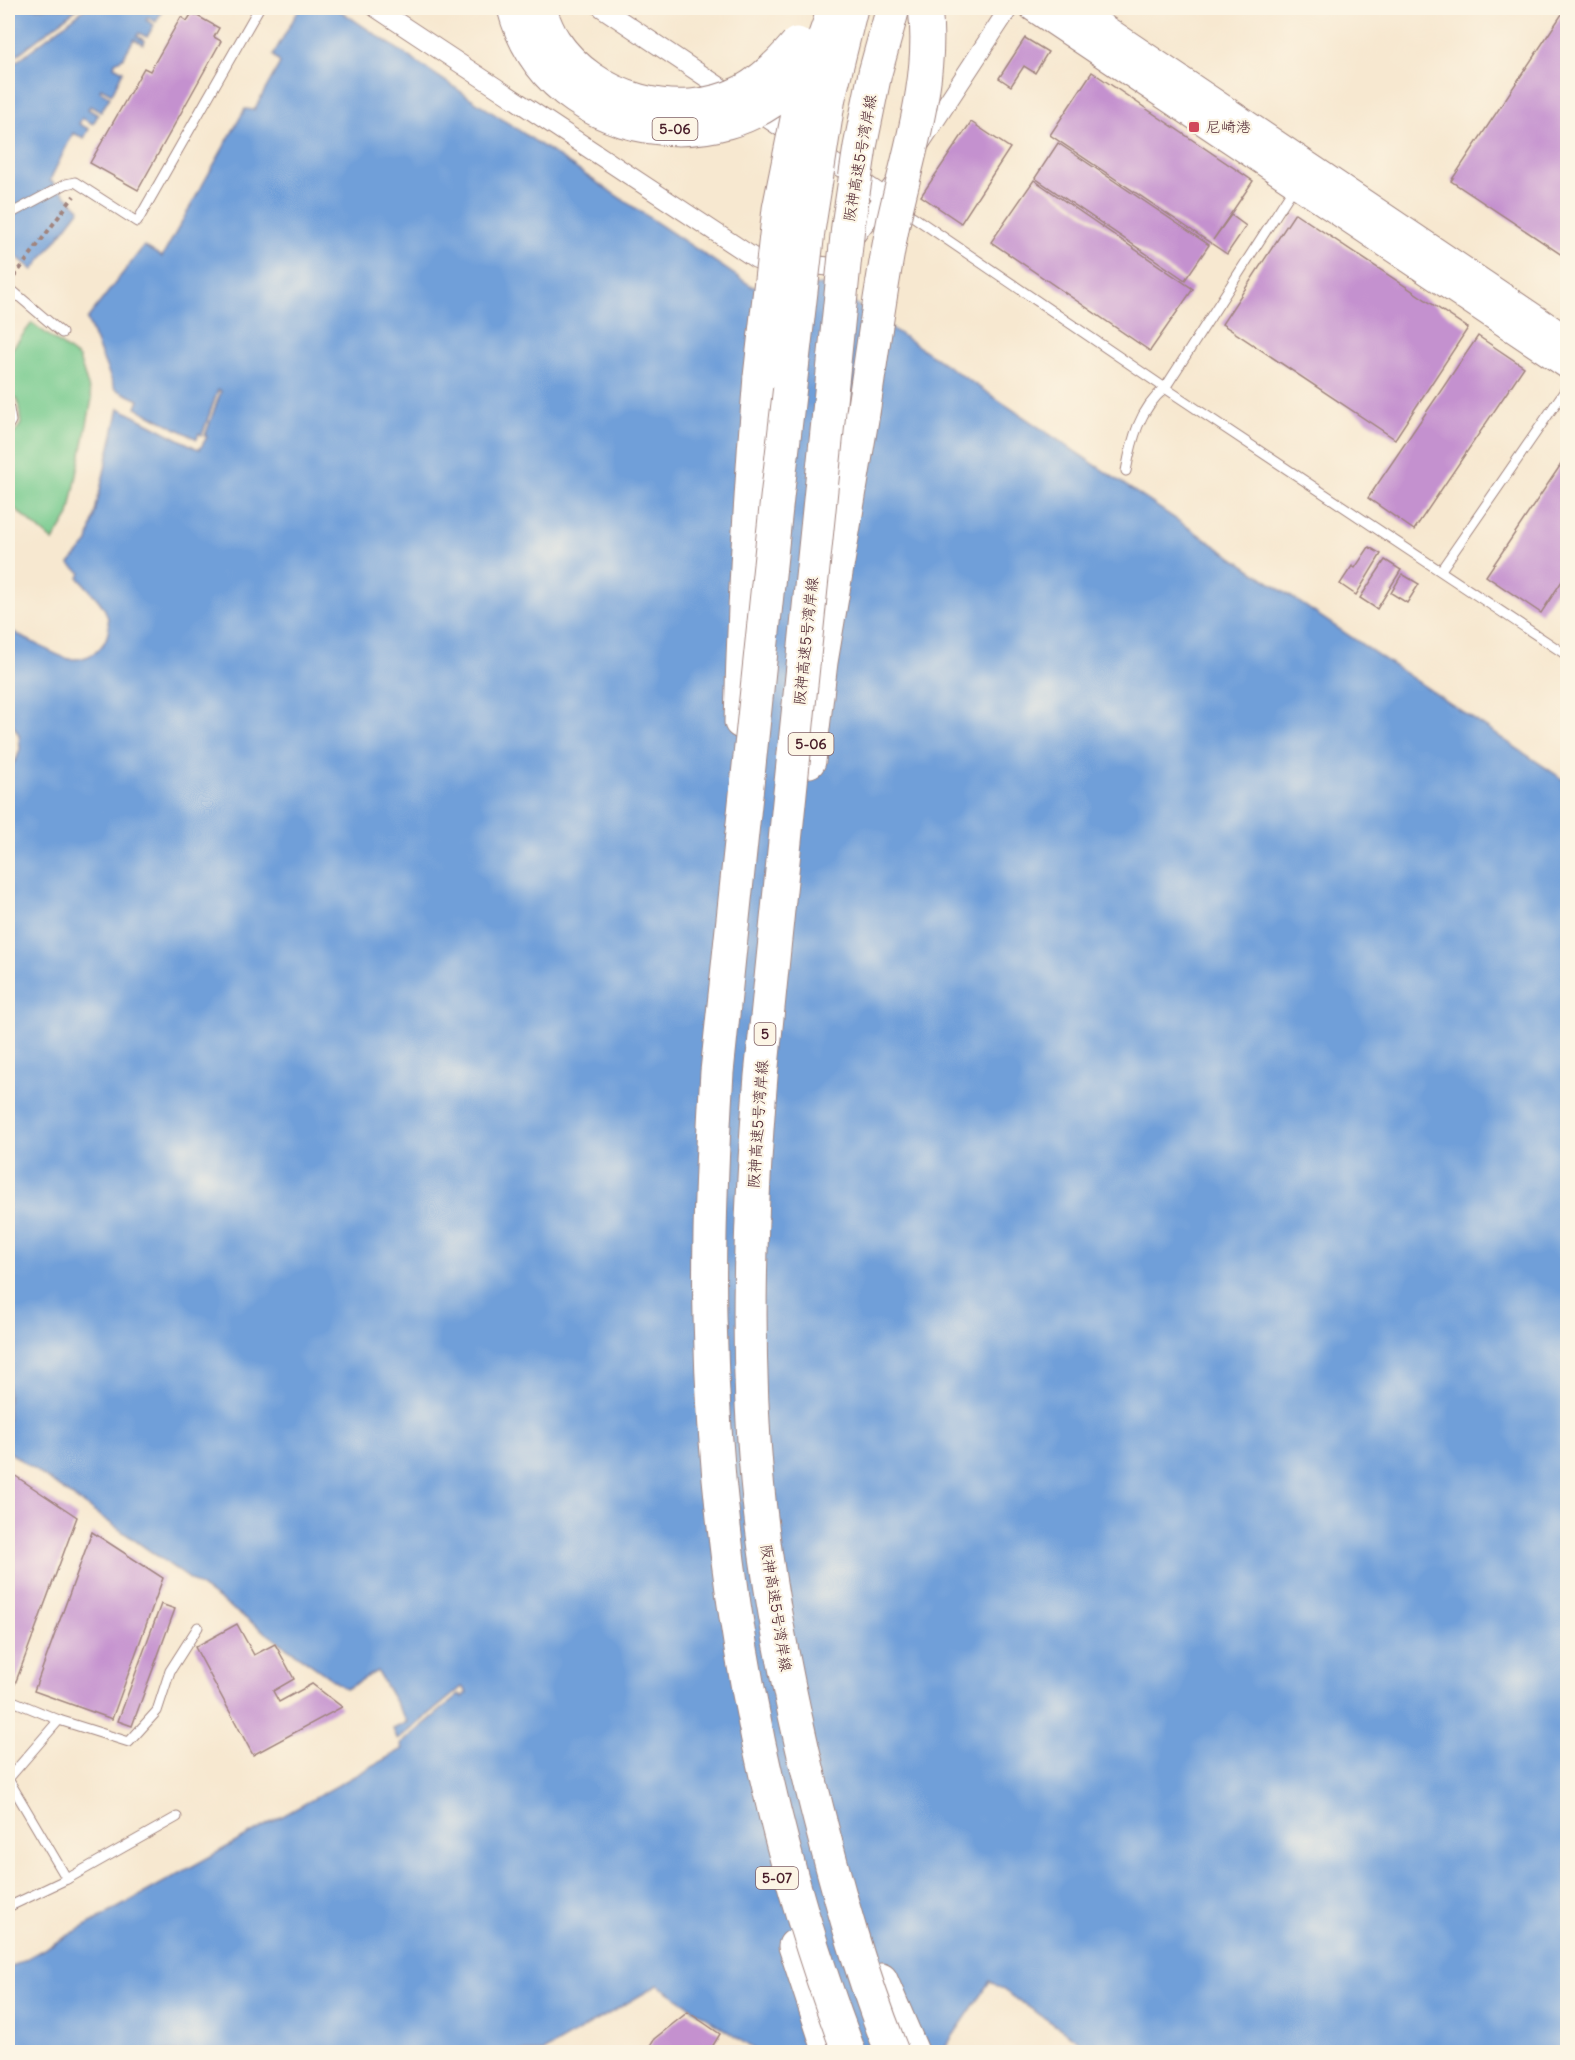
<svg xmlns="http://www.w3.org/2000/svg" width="1575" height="2060" font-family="Delius,'Klee One',sans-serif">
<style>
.green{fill:#77cb8f;stroke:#60755d;stroke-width:1.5}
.water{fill:#709fd9;stroke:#5d5f82;stroke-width:1.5}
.building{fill:#c491cf}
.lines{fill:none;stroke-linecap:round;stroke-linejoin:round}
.lane-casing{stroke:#a0847e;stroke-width:11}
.street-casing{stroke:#a0847e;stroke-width:20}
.secondary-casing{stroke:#a0847e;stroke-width:28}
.highway-casing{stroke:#a0847e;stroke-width:35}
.path{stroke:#a0847e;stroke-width:4;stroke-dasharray:4.5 4.5;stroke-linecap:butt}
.lane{stroke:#fff;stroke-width:9}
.street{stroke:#fff;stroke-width:18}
.secondary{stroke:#fff;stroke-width:26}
.highway{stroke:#fff;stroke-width:33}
.highway-bridge-casing{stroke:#a0847e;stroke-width:35;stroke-linecap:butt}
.highway-bridge{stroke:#fff;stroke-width:33}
.poi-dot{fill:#d1495b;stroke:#fcf5e5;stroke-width:2}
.labels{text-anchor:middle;stroke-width:4.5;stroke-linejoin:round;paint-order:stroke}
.shield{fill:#fcf5e5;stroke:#7f5f63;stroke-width:1.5}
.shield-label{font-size:14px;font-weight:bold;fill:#4a1f2b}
.poi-label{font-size:15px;fill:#4a1f2b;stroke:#fcf5e5;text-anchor:start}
.street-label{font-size:15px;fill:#4a1f2b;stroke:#fcf5e5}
</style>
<rect width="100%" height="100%" fill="#fcf5e5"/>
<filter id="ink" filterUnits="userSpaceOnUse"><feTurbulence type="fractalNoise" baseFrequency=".0167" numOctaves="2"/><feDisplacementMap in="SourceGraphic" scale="12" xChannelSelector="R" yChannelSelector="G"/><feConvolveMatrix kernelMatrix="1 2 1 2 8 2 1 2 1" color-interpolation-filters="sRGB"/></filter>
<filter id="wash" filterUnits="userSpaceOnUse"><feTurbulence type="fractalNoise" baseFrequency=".008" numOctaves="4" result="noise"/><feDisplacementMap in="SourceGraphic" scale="24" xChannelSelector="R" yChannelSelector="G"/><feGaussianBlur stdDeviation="1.35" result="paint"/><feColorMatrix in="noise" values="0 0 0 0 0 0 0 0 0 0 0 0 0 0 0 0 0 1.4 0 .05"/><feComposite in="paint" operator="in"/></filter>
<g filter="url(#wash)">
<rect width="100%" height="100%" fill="#f7e8d0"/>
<polygon class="green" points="32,323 79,358 92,399 69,515 53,541 8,503 8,442 21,424 18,400 8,392 8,354"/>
<g class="water">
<polygon points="8,8 78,8 8,62"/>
<polygon points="86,8 160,8 163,9 156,22 148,17 146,20 154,25 147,37 139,33 137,36 145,41 143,44 134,39 123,58 115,62 114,66 123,71 112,94 101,88 100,91 110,97 101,112 90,106 88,109 98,115 93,124 82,118 79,124 89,129 84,138 73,133 50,180 80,209 33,270 8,250 8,68"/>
<path d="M300 8H336L753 287 825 285 836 289 848 299 1567 782V2052H1095L990 1981 942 2052H758L658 1985 543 2052H8V1969L403 1749 401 1744 460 1694 462 1697 467 1692 462 1687 398 1740 393 1729 407 1722 377 1671 346 1689 8 1451V771L17 758 20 749 19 735 8 716V629C20 635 59 658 70 659 98 661 117 636 105 610 100 599 87 588 79 578L81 573 69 564 88 542 119 408 196 448 200 449 207 437 205 436 221 391 218 390 202 435 199 433 197 439 136 408 139 400 115 389 87 319 144 246 162 257 245 109 254 110 280 63 273 55Z"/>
</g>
<g id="blocks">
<g class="building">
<polygon points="1566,8 1568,8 1568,259 1451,181"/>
<polygon points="192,13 219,28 214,37 221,41 138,190 90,163 144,68 150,71 181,17 187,21"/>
<polygon points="1025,38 1048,52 1035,73 1024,66 1011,86 999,78"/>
<polygon points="1092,72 1253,181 1213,240 1231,215 1246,226 1227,254 1050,135"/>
<polygon points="971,122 1010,148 961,223 921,196"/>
<polygon points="1058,143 1209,245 1185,280 1035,178"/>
<polygon points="1034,180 1193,289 1150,351 991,242"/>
<polygon points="1295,213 1468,328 1395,439 1222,324"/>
<polygon points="1478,336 1524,367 1414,530 1368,498"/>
<polygon points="1568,454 1568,572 1541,613 1486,576"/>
<polygon points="1369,547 1381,554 1356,595 1340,584 1352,566 1355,568"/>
<polygon points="1385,560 1401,570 1377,609 1360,598"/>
<polygon points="1402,574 1419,584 1407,603 1391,593"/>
<polygon points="8,1471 77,1517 15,1684 8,1681"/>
<polygon points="92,1532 163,1578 112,1719 34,1691"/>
<polygon points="161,1604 175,1609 132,1726 118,1721"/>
<polygon points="237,1624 254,1655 275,1644 294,1679 273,1691 279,1702 312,1684 342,1707 253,1755 195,1647"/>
<polygon points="688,2012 720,2034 709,2052 646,2052 654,2039"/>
</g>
</g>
</g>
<g filter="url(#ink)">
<use href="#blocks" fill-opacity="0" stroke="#a0847e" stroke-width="1.5"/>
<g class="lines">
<defs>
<g id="lane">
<polyline points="902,209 1165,388 1568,656"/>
<polyline points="8,215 66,184 75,182 137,222 259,8"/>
<polyline points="8,287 62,333"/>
<polyline points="8,404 11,421 8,426"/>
<path d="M1126 471C1132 439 1139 410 1165 388L1296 184"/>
<polyline points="1441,570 1568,386"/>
<polyline points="8,1699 59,1720 129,1742 157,1711 170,1671 198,1627"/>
<polyline points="59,1720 8,1779 67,1879"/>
<polyline points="8,1907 67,1879 177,1817"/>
</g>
<g id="street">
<polyline points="376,8 756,259 833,267 895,182"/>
<polyline points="602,8 885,197"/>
<polyline points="920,144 1009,8"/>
</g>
<g id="secondary">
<polyline points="1033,8 1568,366"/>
<polyline points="1075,8 1568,340"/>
</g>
<g id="highway">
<path d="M741 722C744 606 750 492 760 377"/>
<polyline points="809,761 821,662 863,413"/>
<polyline points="795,1946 830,2052"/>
<polyline points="881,1980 912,2052"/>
</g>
</defs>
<use href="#lane" class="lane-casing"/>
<use href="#street" class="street-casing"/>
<use href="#secondary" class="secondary-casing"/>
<use href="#highway" class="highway-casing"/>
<polyline class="path" points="14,277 74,196"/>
<use href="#lane" class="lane"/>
<use href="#street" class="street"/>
<use href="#secondary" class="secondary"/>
<use href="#highway" class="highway"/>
<defs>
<g id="highway-bridge">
<path d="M514 8C555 166 798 172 833 9"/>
<path d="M539 8C543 19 547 31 554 41 593 100 678 124 742 92 764 80 781 63 797 44"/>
<polyline points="760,377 779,209 808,64"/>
<path d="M863 413C873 348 881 283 894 219 909 151 934 78 925 8"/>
<path d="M849 2052C761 1821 715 1564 710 1317 708 1235 712 1153 717 1072L777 498 808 231 829 97 851 8"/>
<path d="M892 2052C860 1973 838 1891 817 1809 790 1701 767 1591 757 1480 745 1345 750 1210 761 1076L848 226 860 147 875 73 893 8"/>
</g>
</defs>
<use href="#highway-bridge" class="highway-bridge-casing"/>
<use href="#highway-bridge" class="highway-bridge"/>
</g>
</g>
<rect class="poi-dot" x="1188" y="121" width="12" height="12" rx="3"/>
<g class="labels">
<g class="shield">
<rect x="652.5" y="118" width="45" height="22" rx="4.5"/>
<rect x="788.5" y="733" width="45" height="22" rx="4.5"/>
<rect x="754.5" y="1023" width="21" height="22" rx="4.5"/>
<rect x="756" y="1867" width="42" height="22" rx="4.5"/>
</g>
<g class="shield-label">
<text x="675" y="134">5-06</text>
<text x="811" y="749">5-06</text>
<text x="765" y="1039">5</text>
<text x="777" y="1883">5-07</text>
</g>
<g class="poi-label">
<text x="1206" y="132">尼崎港</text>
</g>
<g class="street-label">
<text transform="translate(860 158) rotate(-80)" y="5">阪神高速5号湾岸線</text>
<text transform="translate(806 641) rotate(-84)" y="5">阪神高速5号湾岸線</text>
<text transform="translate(758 1124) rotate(-86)" y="5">阪神高速5号湾岸線</text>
<text transform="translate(776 1608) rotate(81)" y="5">阪神高速5号湾岸線</text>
</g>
</g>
<rect width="1575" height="2060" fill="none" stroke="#fcf5e5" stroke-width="30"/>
</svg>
